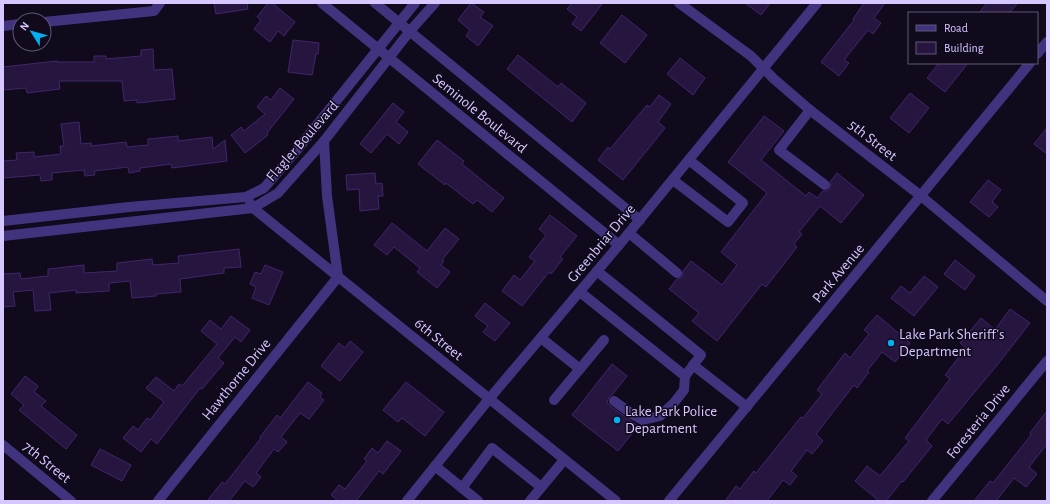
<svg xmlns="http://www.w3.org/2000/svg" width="1050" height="504" font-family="'Alegreya Sans',sans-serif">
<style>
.building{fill:#25153f;stroke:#40266d}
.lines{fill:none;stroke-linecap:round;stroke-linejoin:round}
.minor{stroke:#42337f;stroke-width:10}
.poi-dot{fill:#00b1f2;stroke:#110a1d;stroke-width:1.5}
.labels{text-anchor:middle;stroke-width:3;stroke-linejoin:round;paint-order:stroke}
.street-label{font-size:15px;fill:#d7c7ff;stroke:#110a1d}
.poi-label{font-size:15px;fill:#d7c7ff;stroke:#110a1d;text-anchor:start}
</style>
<rect width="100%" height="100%" fill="#110a1d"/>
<g class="building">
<polygon points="214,3 247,3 248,9 216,14"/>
<polygon points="268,3 272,3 295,22 284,36 278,31 270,42 254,29 261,20 257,17"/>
<polygon points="471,3 484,12 480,17 493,26 478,46 466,36 470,30 458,20"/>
<polygon points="572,3 603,3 581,31 572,24 577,17 567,9"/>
<polygon points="745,3 770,3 761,15"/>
<polygon points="864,3 885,3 874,18 881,23 873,34 868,30 844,60 849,63 839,76 821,62 854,20 853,19"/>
<polygon points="987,3 1018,3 1009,13 979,13"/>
<polygon points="622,15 647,35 625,63 600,43"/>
<polygon points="293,40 319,43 318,54 316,54 312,75 288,72"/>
<polygon points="153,49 154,70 172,69 175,99 137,103 137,100 124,101 122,81 59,81 60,89 27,93 26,88 3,90 3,67 57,61 57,62 94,62 94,56 106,56 106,59 141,56 141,50"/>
<polygon points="518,55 558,87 561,83 586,103 572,122 507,69"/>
<polygon points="680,58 705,78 693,95 667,74"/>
<polygon points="939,63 968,63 945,92 927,78"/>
<polygon points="280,88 294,99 267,133 268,135 245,153 231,135 241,127 244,131 265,114 257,107 266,96 271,100"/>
<polygon points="910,93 929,108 909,133 890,118"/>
<polygon points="659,95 671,104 658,122 665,128 623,180 598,160 608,147 610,149 647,105 650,107"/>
<polygon points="393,103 404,112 396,122 408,132 399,144 387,134 371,153 360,144"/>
<polygon points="764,116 784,131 761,160 806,196 809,192 817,198 823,191 828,191 831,186 830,182 837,173 864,195 841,223 820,206 799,232 802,234 794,244 797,247 766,287 762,284 717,341 692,321 699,313 669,289 677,279 682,277 683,271 691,261 722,285 737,265 721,252 767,193 728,162"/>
<polygon points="79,122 81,144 91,143 91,146 126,142 127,147 148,145 148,139 178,136 178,141 212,137 213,149 225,140 227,161 172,168 171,164 140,168 140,171 129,173 128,167 94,171 95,175 85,176 84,170 52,173 52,180 41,181 40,175 3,178 3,161 17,160 16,153 34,152 34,157 61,154 60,146 64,146 61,124"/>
<polygon points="1047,128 1047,154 1034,144"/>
<polygon points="437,140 464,161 462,164 504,198 492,212 477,200 473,204 446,183 445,185 418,164"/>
<polygon points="375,173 376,184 382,183 383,196 378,196 379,209 360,211 359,189 347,190 346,175"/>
<polygon points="988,180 1001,190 992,202 998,207 989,217 970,202"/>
<polygon points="550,215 577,236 560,257 563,259 551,274 549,272 522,306 502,291 514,275 520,280 535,261 529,257 546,235 539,229"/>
<polygon points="392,223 427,251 445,228 459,239 442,260 444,261 441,265 450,272 437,288 417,272 420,268 394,247 387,255 374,245"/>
<polygon points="239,249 241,267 224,268 224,273 180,279 181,292 156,294 156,296 132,298 130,281 109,283 109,291 76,293 76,290 49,293 51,310 35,311 33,290 13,292 15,306 3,307 3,274 20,273 21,279 48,276 48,269 84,265 84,273 117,271 117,263 152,259 153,265 179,263 178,256"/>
<polygon points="955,260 975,276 965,290 944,274"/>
<polygon points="265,265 283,272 269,305 252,298 256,287 250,284 255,272 261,274"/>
<polygon points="924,276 938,287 914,316 891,298 901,286 910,293"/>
<polygon points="485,303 510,323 495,341 483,332 488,326 475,316"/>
<polygon points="1010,309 1030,323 998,364 948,424 942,419 926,440 932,446 903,482 902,481 886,501 879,501 855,481 867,466 880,476 909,441 905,438 950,379 945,375 966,348 960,343 981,318 995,330"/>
<polygon points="877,315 910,343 895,362 882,352 867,371 869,372 857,388 854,385 816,434 823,441 812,454 807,450 791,471 797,476 790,485 783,480 767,501 725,501 736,486 740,489 754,471 756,473 801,417 803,418 822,394 817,390 845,353 850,358 869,334 864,330"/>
<polygon points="231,316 250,330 241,342 235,337 218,358 224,363 202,389 200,388 157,444 151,439 141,452 123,438 133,426 138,430 147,418 150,420 164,402 146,388 156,377 174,391 179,384 182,386 217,344 201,331 210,320 221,329"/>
<polygon points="350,341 363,352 340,381 321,366 339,343 345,348"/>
<polygon points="612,364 627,376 612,395 609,397 607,402 610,406 638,426 618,451 572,415"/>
<polygon points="25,376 38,386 34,392 46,401 41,406 77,435 66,449 19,410 24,405 11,394"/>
<polygon points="308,382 322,393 320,397 324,400 309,419 300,413 281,437 287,442 278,452 274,449 256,473 261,477 253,487 245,481 229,501 207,501 222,482 225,484 261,438 260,437 277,415 280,418"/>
<polygon points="406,382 444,412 425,436 402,418 398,422 383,410"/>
<polygon points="1047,411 1047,444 1029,467 1037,474 1026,487 1014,478 996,501 974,501 990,481 993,483 1031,435 1030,433"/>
<polygon points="387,441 401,451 383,474 379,471 356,501 338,501 331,495 339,485 345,489 367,461 364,459 372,448 378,453"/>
<polygon points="100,449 131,465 122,481 91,465"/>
</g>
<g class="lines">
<g class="minor">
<polyline points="322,3 619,245"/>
<polyline points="375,3 640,220"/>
<polyline points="679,3 751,56 774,79 810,110 921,196 1047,301"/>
<polyline points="44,22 154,11 160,3"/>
<polyline points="3,26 20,24"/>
<polyline points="1037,54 1047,42"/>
<polyline points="810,110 779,150 825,185"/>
<polyline points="673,180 728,222 743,203 689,160"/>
<polyline points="250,203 253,208 616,501"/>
<polyline points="3,221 129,207 246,197 264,188 296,151 415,3"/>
<polyline points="629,233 677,273"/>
<polyline points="3,236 253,208 278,193 324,141 410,31 435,3"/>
<polyline points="580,292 685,376 701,355 597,271"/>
<polyline points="541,338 580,369"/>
<polyline points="693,365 747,407"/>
<polyline points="554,400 604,340"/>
<polyline points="614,401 632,414 643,420 660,416 673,404 684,390 685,376"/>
<polyline points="3,445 71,501"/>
<polyline points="435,466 478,501"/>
<polyline points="462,488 492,448 541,487"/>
<polyline points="158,501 338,277 327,196 324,141"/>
<polyline points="407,501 489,399 619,245 817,3"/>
<polyline points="530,501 564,460"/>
<polyline points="669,501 1030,63"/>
<polyline points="932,501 1047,361"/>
</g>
</g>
<g class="poi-dot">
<circle cx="891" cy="343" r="4"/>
<circle cx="617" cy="420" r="4"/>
</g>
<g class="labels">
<g class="street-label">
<text transform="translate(480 113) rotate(39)" y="5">Seminole Boulevard</text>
<text transform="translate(873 140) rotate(38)" y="5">5th Street</text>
<text transform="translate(302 141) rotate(-49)" y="5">Flagler Boulevard</text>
<text transform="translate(601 243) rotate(-50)" y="5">Greenbriar Drive</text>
<text transform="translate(838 273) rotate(-50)" y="5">Park Avenue</text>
<text transform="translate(439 339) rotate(39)" y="5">6th Street</text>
<text transform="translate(236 379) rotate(-51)" y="5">Hawthorne Drive</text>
<text transform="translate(978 421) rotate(-51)" y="5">Foresteria Drive</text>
<text transform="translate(47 462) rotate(39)" y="5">7th Street</text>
</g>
<g class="poi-label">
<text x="899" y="339">Lake Park Sheriff's<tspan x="899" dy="17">Department</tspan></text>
<text x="625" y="416">Lake Park Police<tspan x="625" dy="17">Department</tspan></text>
</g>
</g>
<rect width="1050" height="504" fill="none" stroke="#d7c7ff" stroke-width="8"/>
<rect x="908" y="12" width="130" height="52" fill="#110a1d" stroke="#605677"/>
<rect x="916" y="25" width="20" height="6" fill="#42337f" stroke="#605677"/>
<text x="944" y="32" font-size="12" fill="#d7c7ff">Road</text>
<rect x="916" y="42" width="20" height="12" fill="#25153f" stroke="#605677"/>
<text x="944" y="52" font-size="12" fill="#d7c7ff">Building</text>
<g transform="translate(32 32) rotate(307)"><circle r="19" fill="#110a1d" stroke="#605677"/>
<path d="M0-3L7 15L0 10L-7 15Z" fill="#00b1f2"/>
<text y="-6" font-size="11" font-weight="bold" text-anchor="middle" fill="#d7c7ff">N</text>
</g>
</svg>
